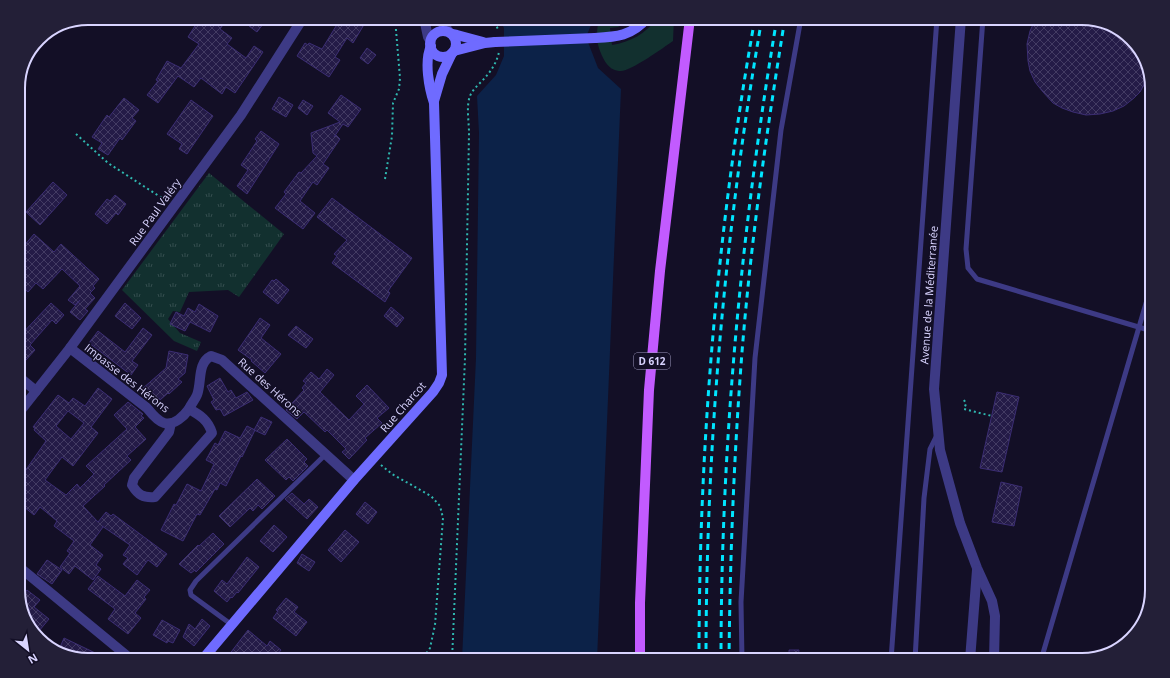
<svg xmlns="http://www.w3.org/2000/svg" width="1170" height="678" font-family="'Open Sans',sans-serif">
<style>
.grass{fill:#12302f}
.park{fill:url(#park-tufts)}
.water{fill:#0c2248}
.building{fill:url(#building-cross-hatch);stroke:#3b2d73;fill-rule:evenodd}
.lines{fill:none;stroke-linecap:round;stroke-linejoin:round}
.path{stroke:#2fb8b0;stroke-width:2;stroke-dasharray:2 3;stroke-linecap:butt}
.lane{stroke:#3d3a85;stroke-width:5}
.street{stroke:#3d3a85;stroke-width:10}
.secondary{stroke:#6f6bff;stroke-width:10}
.primary{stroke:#c25bff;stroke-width:10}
.rail{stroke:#00e5ff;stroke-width:3;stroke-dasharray:6 5;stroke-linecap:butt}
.secondary-bridge{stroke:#6f6bff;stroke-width:10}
.labels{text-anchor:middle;stroke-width:3;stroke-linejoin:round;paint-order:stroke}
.shield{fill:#130f26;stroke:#9e99be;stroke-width:1}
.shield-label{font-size:10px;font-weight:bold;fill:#d9d4ff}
.street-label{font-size:11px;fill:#d9d4ff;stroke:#130f26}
.rim{fill:none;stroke:#d9d4ff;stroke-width:2}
</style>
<defs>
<pattern id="park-tufts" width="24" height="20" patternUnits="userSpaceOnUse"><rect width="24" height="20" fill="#12302f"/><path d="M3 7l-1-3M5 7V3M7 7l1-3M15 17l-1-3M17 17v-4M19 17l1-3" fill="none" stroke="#344d4e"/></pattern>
<pattern id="building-cross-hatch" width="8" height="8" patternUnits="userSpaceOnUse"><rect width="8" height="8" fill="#241b47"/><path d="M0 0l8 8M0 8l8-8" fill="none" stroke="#433b63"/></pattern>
</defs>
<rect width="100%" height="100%" fill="#130f26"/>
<path class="grass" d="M600 18H633L618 27 610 28 612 45C630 42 646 34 657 18H674L673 41C663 48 631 71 621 71 609 71 604 61 600 51 596 42 596 27 600 18Z"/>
<polygon class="park" points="209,173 284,234 239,297 228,290 189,292 180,312 173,311 168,319 180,333 201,342 197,351 174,341 122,290"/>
<polygon class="water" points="499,18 594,18 586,37 598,68 621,89 597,660 462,660 476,358 479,133 477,96 496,75 504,56 504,28"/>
<g class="building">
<polygon points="200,18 228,18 220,29 232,38 227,44 246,58 254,46 263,52 235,93 226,87 222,94 201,78 194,87 178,76 158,103 147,95 158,81 156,80 167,61 181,68 199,44 188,37"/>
<polygon points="255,18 263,24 257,32 249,26"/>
<polygon points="341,18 368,18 353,43 347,38 335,57 340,60 329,77 297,56 305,43 308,45 309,43 322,49"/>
<polygon points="1036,18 1082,18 1117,27 1140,49 1149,76 1140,92 1134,98 1124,106 1113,111 1100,114 1086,115 1073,112 1062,108 1053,103 1043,92 1035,82 1030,71 1028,61 1027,44 1030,31"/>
<polygon points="367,48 376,55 368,64 360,58"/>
<polygon points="341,95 361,109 348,127 343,124 334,137 336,135 340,139 323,164 329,168 317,185 313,182 300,201 315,213 303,229 275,208 286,194 284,192 299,172 301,173 317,156 313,153 311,133 340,122 328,113"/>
<polygon points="279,97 293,105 286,117 272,109"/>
<polygon points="124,98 139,110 132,118 136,121 122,140 120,138 108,155 98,149 102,143 92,137 107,115 109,117"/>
<polygon points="191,100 213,116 187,154 179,149 182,144 167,134"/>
<polygon points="303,100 313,106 307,115 298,108"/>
<polygon points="261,131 279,144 247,194 237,186 248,170 241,165 257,141 255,139"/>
<polygon points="53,182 67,195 40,225 26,212"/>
<polygon points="115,195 126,204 118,215 116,213 107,224 95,214 107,199 110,201"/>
<polygon points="332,198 412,258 388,291 390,293 385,302 332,263 337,256 334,254 347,240 317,217"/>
<polygon points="34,234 54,252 61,244 99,279 93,286 95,288 90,293 95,298 85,309 88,311 80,320 70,312 80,300 75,305 68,300 80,286 62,269 43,289 36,283 28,292 18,283 18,253"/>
<polygon points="276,279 289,290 278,304 263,292 272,280 274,281"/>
<polygon points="51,303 64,315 56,324 52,320 30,345 35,350 18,369 18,338"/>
<polygon points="125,303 141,318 132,329 115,316"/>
<polygon points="199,304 218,316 210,332 190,322 185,331 170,324 176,312 184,316 188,308 195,312"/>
<polygon points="391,307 404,318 397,327 384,316"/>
<polygon points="260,318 270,325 261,338 281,354 265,373 251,361 252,360 238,350"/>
<polygon points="296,326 313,339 306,348 288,335"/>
<polygon points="143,328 152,335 132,361 138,365 131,375 89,343 98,331 125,352"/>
<polygon points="169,351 188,355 185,373 178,379 182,382 169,394 168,393 160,400 159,398 154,403 142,389 166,368"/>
<polygon points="327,369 334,375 320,392 349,420 364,404 356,396 367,385 389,408 377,418 382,423 365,438 367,440 349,459 342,452 346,449 327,430 325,432 304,412 297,419 286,410 304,390 302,388 306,383 303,381 311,372 319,379"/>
<polygon points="220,378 228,392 231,390 236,398 247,392 253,400 224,416 220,409 216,410 211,402 214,400 207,386"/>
<path d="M98 388 112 399 91 427 98 433 73 466 62 457 45 480 66 495 77 484 80 488 94 474 86 466 127 429 114 415 128 402 143 414 141 416 144 418 135 427 146 439 127 456 131 460 104 485 105 486 83 506 98 522 106 512 111 516 113 514 167 554 157 567 148 560 137 575 123 564 128 558 123 555 130 545 102 526 103 527 90 545 103 555 96 565 101 569 93 580 75 566 69 574 60 567 70 553 67 551 74 541 54 526 57 521 40 507 34 515 18 502V481L46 441 34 430 35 428 33 427 58 395 69 403 73 398 85 406ZM68 411 84 423 71 439 56 426Z"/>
<polygon points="997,392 1019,397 1002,472 980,468"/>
<polygon points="261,417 272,422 265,435 254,430"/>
<polygon points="247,426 255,430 242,457 241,456 226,486 220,483 217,490 215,489 200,515 197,514 183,541 161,530 174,504 176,505 187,484 201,491 214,464 206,460 215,443 218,445 225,431 240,438"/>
<polygon points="287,439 307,459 304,462 308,466 293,481 289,477 286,480 265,460"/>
<polygon points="257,479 275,496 262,509 258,505 253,511 250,508 230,527 219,516"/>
<polygon points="1001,482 1022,487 1014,526 992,522"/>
<polygon points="292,493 304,504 309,499 318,507 307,519 285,499"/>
<polygon points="365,502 377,512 368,524 356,514"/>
<polygon points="274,525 287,537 273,552 260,541"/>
<polygon points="345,530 359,542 341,562 328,550"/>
<polygon points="213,533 224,544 196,572 195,570 191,573 179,564 198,545 199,546"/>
<polygon points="302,554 315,562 309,571 297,563"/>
<polygon points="247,557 259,567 238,593 237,592 232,598 231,597 227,602 214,591 222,580 227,584"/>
<polygon points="47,560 62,570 52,584 37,574"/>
<polygon points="98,576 125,596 137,580 150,590 144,597 146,599 135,613 141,618 128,634 108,619 115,609 88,589"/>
<polygon points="27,590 40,600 34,607 49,619 39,631 26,620 25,616 30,609 20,602 19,599"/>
<polygon points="286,598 298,607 294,612 307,622 296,636 273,618 278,611 276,610"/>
<polygon points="202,619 210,626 194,646 183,637 189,624 195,629"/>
<polygon points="162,620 180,630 173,643 168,641 167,643 153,635"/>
<polygon points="248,630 267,646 270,641 281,650 273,660 225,660"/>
<polygon points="64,638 110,660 88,660 58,652"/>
<polygon points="789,650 799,650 798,660 789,660"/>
</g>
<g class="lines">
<g class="path">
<polyline points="492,18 499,31"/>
<polyline points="76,134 108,163 165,200"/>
<polyline points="385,179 392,136 393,103 399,89 400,78 395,18"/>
<polyline points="964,400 966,404 964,409 992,416"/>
<polyline points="381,465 392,474 431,496 440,506 443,518 435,625 430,648 422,660"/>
<path d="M452 660 465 358 469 133C469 122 466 106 470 96 472 91 476 87 480 83 489 74 496 65 499 52"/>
</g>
<g class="lane">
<polyline points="983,18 966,249 968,268 977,279 1152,331"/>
<polyline points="232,625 191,595 190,590 196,581 326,454"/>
<polyline points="742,660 741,602 755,358 781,130 801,18"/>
<polyline points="891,660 937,18"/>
<polyline points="915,660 924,498 930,449 937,435"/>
<polyline points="1041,660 1152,283"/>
</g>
<g class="street">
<polyline points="424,18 428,37 431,42"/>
<polyline points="439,18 449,32"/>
<polyline points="961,18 934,389 940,450 960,523 977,568 992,601 995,616 994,660"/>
<path d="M70 348 147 408C151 413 157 421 164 423 174 426 184 416 189 409 200 415 208 420 212 433L155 497C143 498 138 495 132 485L134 478 169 432 171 423"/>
<polyline points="18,376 36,391"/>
<path d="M189 409C191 404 195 400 197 395 202 382 197 363 211 356L222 360 354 480"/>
<polyline points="18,414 70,348 241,115 303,18"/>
<polyline points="18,566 132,660"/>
<polyline points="970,660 977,570"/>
</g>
<g class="secondary">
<circle cx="443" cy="44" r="13"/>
<polyline points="452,34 457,35 483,42"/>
<path d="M595 38C616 37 632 36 647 18"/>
<polyline points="454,51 485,43 495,42"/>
<polyline points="434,101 442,74 452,53"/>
<path d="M202 660 354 480 433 392 439 383 442 375 434 103C429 88 424 61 431 46"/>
</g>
<polyline class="primary" points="640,660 640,603 649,390 660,271 690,18"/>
<g class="rail">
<path d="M699 660C699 446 717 229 755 18"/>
<path d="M706 660C706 445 725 229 762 18"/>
<path d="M721 660C721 445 741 230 777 18"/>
<path d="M729 660C730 557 734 455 742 352 751 240 767 129 785 18"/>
</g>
<polyline class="secondary-bridge" points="495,42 595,38"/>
</g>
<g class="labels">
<rect class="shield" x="634" y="353" width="36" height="16" rx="3"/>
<g class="shield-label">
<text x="652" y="365">D 612</text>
</g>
<g class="street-label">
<text transform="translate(155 212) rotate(-54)" y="4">Rue Paul Valéry</text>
<text transform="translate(929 295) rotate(-86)" y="4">Avenue de la Méditerranée</text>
<text transform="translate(127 378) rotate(38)" y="4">Impasse des Hérons</text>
<text transform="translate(270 387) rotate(42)" y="4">Rue des Hérons</text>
<text transform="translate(403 407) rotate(-49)" y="4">Rue Charcot</text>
</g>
</g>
<path d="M0 0H1170V678H0ZM88 25H1082A63 63 0 0 1 1145 88V590A63 63 0 0 1 1082 653H88A63 63 0 0 1 25 590V88A63 63 0 0 1 88 25Z" fill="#231f37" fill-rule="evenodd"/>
<path class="rim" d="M88 25H1082A63 63 0 0 1 1145 88V590A63 63 0 0 1 1082 653H88A63 63 0 0 1 25 590V88A63 63 0 0 1 88 25Z"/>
<g transform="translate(28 650) rotate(150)" stroke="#130f26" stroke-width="3" paint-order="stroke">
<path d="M0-3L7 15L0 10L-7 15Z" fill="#d9d4ff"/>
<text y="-6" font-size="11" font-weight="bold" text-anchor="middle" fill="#d9d4ff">N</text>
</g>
</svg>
